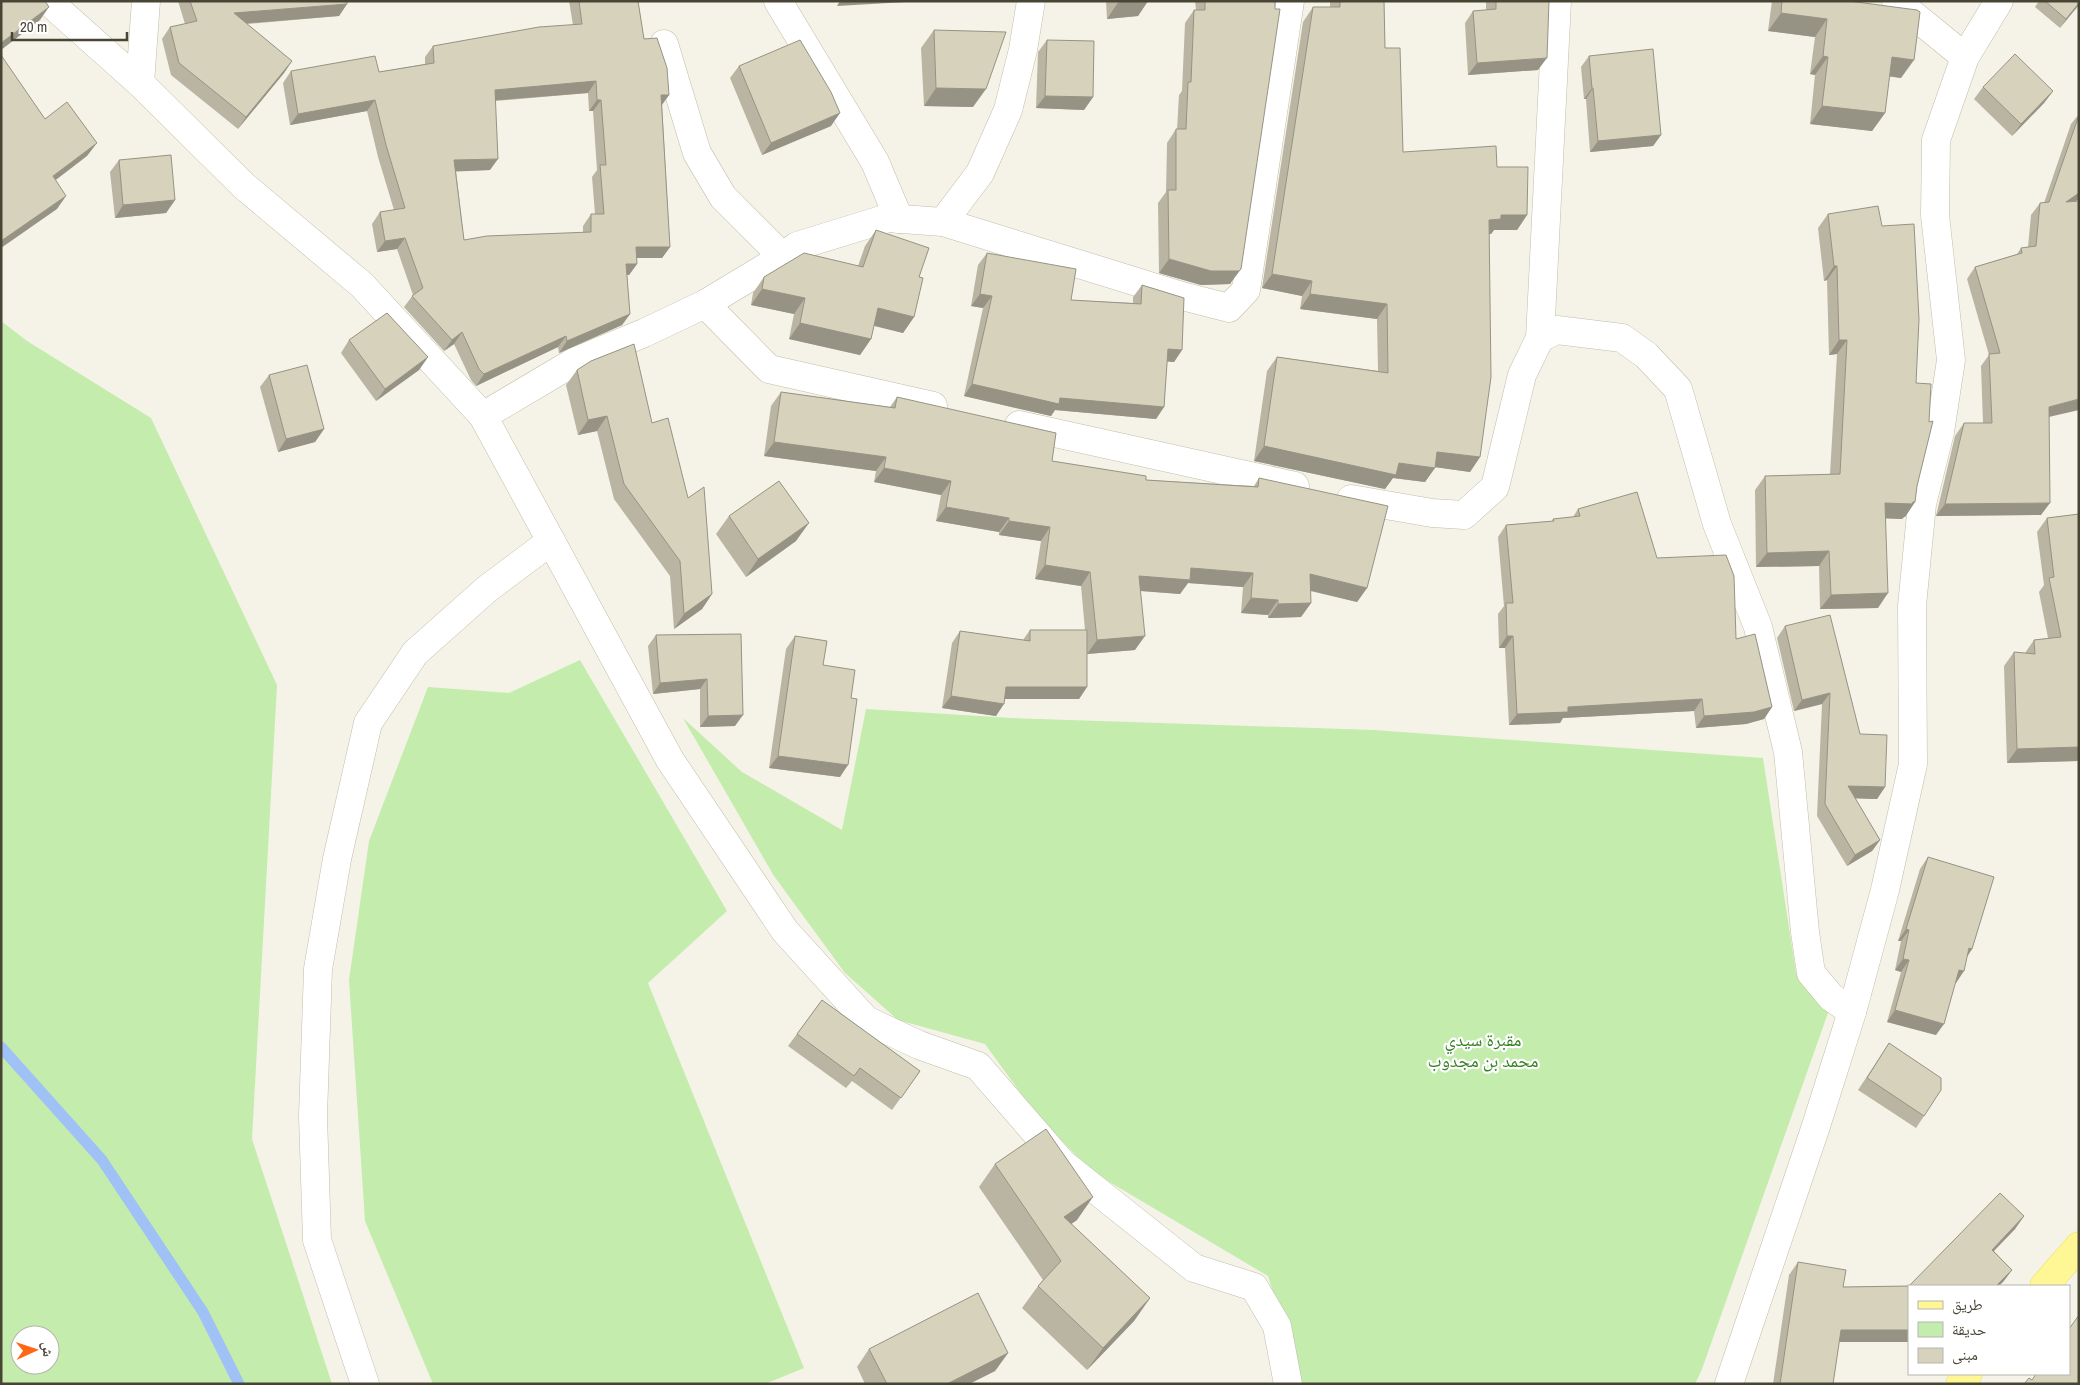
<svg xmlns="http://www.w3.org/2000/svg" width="2080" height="1385" font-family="'Archivo Narrow','Noto Naskh Arabic',sans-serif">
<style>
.green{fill:#c3ecad;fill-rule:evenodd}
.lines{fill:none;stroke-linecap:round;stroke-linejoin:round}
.stream{stroke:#9fc1f6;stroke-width:11}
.street-casing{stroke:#c1bea9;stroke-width:29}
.primary-casing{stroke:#ecde5e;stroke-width:29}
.street{stroke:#fff;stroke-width:28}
.primary{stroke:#fff696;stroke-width:28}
.wall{fill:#b9b5a2;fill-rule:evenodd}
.shaded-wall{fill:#969384}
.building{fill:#d7d2bc;stroke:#969384;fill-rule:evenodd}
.labels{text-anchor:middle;stroke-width:4.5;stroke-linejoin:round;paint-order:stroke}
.park-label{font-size:18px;fill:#347f24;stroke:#fff}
</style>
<rect width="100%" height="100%" fill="#f5f3e7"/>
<g class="green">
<path d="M1 321 27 341 151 418 277 685 252 1139 332 1384H1ZM20 1335H50V1365H20Z"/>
<polygon points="580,660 727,911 648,983 804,1368 765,1384 433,1384 365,1221 349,980 369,841 428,687 509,693"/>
<polygon points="866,709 1011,718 1374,730 1763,758 1796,973 1829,1010 1702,1369 1695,1384 1296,1384 1288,1341 1268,1276 1091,1171 1035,1113 985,1044 898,1020 845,973 774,876 683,718 742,772 842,830"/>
</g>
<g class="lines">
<polyline class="stream" points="1,1047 102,1160 203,1312 239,1384"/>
<defs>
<g id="street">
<polyline points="48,1 140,83 244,186 362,285 483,416 670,760 785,931 866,1020 919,1045 978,1066 1062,1163 1194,1268 1254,1287 1277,1326 1288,1384"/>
<polyline points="778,1 875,162 899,219"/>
<polyline points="1896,1 1965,57"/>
<polyline points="664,44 697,153 723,197 783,257"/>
<polyline points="140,83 146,1"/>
<polyline points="943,222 980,173 1008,110 1023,50 1031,1"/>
<polyline points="705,304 783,257 797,246 888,218 943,222 1182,296 1229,308 1246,290 1290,1"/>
<polyline points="1540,338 1557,1"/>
<polyline points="483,416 574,362 644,333 705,304 769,369 933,406"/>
<polyline points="1019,425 1295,486"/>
<polyline points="1351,499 1432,513 1464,515 1495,487 1522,375 1540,338 1557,330 1622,338 1646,355 1678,389 1717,524 1758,627 1788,752 1805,932 1811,973 1831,997 1852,1012"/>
<polyline points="365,1384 317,1240 313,1116 318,969 337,859 368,723 415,653 487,589 551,541"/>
<polyline points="1729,1384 1816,1126 1852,1012 1885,890 1913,764 1912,606 1922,504 1940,432 1951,360 1935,215 1936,140 1965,57 1999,1"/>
</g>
<g id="primary">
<polyline points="2044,1286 2079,1246"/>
<polyline points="1960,1384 1968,1374"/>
</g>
</defs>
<use href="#street" class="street-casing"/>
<use href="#primary" class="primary-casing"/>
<use href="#street" class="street"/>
<use href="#primary" class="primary"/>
</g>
<g class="wall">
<polygon points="178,1 347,1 347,4 339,16 247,24 292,61 284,73 238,129 171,75 162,39 170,27 185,24"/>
<path d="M569 1H638L644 39 669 95 662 105 670 247 662 258H637V264L629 275H627L630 314 622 325 559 353 558 347 476 386 471 380 454 344 444 351 404 307 413 295 397 249 377 252 372 224 380 212 394 210 378 157 367 111 290 125 283 83 291 71 379 72 425 64V57L433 46 573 25ZM588 93 589 111H593L597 170 592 177 595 214H591L583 226V233L464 240 456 171 490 170 495 101Z"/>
<polygon points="1106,1 1148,1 1138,16 1107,19"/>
<polygon points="1195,1 1275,1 1231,283 1230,284 1201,285 1159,273 1158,203 1166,192 1167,143 1176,129 1177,129 1179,95 1182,91 1185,23 1194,10 1196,10"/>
<polygon points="1330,1 1384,1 1385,48 1403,152 1497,167 1527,215 1517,230 1494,230 1491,234 1489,234 1480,457 1470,472 1435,467 1425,482 1393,478 1385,489 1254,461 1267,371 1277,357 1378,371 1377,319 1300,309 1302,296 1262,288 1303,22 1313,7 1330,7"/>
<polygon points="1486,1 1549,1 1538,70 1468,75 1465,23 1473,11 1486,10"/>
<polygon points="1772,1 1849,1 1901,78 1889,76 1885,113 1872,131 1810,124 1815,75 1810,74 1815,37 1768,31"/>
<polygon points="2039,1 2079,1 2060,28 2035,7"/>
<polygon points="934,30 973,107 924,106 921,48"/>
<polygon points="1047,40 1093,97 1084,110 1036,108 1038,52"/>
<polygon points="1589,56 1661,135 1653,146 1590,152 1586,99 1584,99 1581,67"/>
<polygon points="739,66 831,126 762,155 730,78"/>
<polygon points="1983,87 2053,91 2044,103 2012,136 1974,99"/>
<polygon points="2079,114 2079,199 2075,201 2049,417 2041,515 1936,516 1955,436 1964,423 1983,423 1981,366 1989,355 1967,279 1975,267 2017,254 2021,248 2028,247 2031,215 2040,203 2044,203 2071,124"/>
<polygon points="119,160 175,200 166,213 115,218 110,172"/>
<polygon points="1828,214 1882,226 1916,383 1917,486 1915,502 1905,517 1904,517 1902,519 1886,518 1878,608 1820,609 1819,566 1756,567 1755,490 1765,476 1830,474 1837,354 1829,355 1827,280 1824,281 1818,228"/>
<polygon points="876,230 919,277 914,317 903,333 874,325 871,339 860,355 789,339 794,314 751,305 753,293 764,277 858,266 865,246"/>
<polygon points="987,253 1071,300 1133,303 1133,297 1142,285 1182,350 1174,362 1167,361 1164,407 1156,419 1055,410 1051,416 964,396 983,308 971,306 978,265"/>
<polygon points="349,340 428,357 419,370 376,401 341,353"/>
<polygon points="577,370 652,423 712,594 702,609 674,629 670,576 614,499 597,431 578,435 566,385"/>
<polygon points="269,375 324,429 315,442 278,452 260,387"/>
<polygon points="781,392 890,407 897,397 1052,461 1146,480 1254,486 1259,478 1367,588 1357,602 1310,591 1311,603 1301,617 1268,618 1268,615 1241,613 1243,587 1188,583 1180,594 1140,591 1135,650 1087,654 1087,687 1079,699 1005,699 996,716 942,708 952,643 960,631 1023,640 1030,630 1085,630 1081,586 1035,579 1041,541 999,535 999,532 936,521 941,495 874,482 876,471 764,456 771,406"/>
<polygon points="1578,509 1657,558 1736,639 1772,707 1764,719 1746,724 1696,728 1694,711 1563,718 1560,723 1509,725 1505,648 1499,648 1498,614 1504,606 1498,537 1506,525 1552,521 1553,519 1573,517"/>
<polygon points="2079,514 2079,761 2007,763 2004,666 2014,652 2025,653 2034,640 2048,638 2039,592 2044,585 2037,532 2047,518"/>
<polygon points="729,516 796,541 746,577 716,534"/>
<polygon points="1785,626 1860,734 1885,787 1877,799 1855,798 1880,840 1872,851 1847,866 1817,816 1822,704 1794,711 1777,638"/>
<polygon points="741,634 735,726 700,727 700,689 653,694 648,646 656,635"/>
<polygon points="795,636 823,665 840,777 769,768 786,649"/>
<polygon points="1928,857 1972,949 1967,957 1956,983 1955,982 1936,1035 1887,1022 1901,972 1895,970 1901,941 1898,941 1920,869"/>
<polygon points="822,1000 920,1071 892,1110 852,1081 846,1088 788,1046"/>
<polygon points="1889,1043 1924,1116 1916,1128 1858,1090"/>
<polygon points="995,1164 1077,1220 1071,1224 1150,1298 1134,1321 1087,1370 1022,1308 1038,1286 1043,1280 979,1187"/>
<polygon points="2024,1216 2015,1229 1994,1251 2012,1270 2003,1282 1909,1286 1909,1342 1839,1342 1833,1384 1773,1384 1789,1275 1798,1262 1843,1287 1909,1286"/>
<polygon points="869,1349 1008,1353 995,1371 969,1384 865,1384 857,1367"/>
</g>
<g class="shaded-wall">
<polygon points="840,1 923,1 837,6"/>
<polygon points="1119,1 1148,1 1138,16 1107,19"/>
<polygon points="2079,3 2079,5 2060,28 2066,19"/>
<polygon points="347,4 339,16 226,25 234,13"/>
<polygon points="49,7 40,20 1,50 1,43"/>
<polygon points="1781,13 1827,19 1815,37 1768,31"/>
<polygon points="1823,56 1828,57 1815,75 1810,74"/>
<polygon points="1892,57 1914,60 1901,78 1879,75"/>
<polygon points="1547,58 1538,70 1468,75 1477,63"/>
<polygon points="292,61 284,73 238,129 246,117"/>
<polygon points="596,81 588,93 487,101 495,90"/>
<polygon points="936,88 986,89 973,107 924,106"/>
<polygon points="1592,88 1593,88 1586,99 1584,99"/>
<polygon points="2053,91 2044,103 2012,136 2021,124"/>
<polygon points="661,95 669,95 661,106"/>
<polygon points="1045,96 1093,97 1084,110 1036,108"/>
<polygon points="375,100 367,111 290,125 298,114"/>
<polygon points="597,100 601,100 593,111 589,111"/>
<polygon points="1822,106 1885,113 1872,131 1810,124"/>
<polygon points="840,113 831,126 762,155 771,143"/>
<polygon points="1661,135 1653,146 1590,152 1598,141"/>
<polygon points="97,143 87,156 44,189 53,176"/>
<polygon points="498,159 490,170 446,172 454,160"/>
<polygon points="2079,193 2079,199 2057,214 2066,202"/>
<polygon points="66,196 57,209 1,248 1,241"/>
<polygon points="175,200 166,213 115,218 123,205"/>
<polygon points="1501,215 1527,215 1517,230 1494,230 1491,234 1479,235 1489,220"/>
<polygon points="405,238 397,249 377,252 385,241"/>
<polygon points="636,247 670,247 662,258 628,258"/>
<polygon points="1169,259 1241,269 1230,284 1201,285 1159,273"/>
<polygon points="626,264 637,264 629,275 618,275"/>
<polygon points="1834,266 1837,266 1827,280 1824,281"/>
<polygon points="1272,274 1312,281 1302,296 1262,288"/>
<polygon points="762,289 805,298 794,314 751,305"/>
<polygon points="980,294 992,296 983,308 971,306"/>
<polygon points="1310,294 1387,304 1377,319 1300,309"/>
<polygon points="878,308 914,317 903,333 866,324"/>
<polygon points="630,314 622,325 559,353 567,341"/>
<polygon points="800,323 871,339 860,355 789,339"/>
<polygon points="462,332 454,344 444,351 452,340"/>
<polygon points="566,336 558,347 476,386 484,374"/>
<polygon points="1839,340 1847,340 1837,354 1829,355"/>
<polygon points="1168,349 1182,350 1174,362 1159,361"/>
<polygon points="428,357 419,370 376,401 385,389"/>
<polygon points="972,384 1164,407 1156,419 1055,410 1051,416 964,396"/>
<polygon points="2079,399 2079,410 2040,419 2049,407"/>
<polygon points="607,416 597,431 578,435 588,420"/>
<polygon points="324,429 315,442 278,452 286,439"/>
<polygon points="774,442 886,457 876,471 764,456"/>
<polygon points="1264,446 1435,468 1425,482 1393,478 1385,489 1254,461"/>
<polygon points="1437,452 1480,457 1470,472 1427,466"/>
<polygon points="884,468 951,481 941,495 874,482"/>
<polygon points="1915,502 1905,517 1904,517 1902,519 1875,518 1885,503"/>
<polygon points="2050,503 2041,515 1936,516 1945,504"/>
<polygon points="946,507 1009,518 999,532 936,521"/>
<polygon points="1009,521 1050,527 1041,541 999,535"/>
<polygon points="809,523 796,541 746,577 758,559"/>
<polygon points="1829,551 1819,566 1756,567 1767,553"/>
<polygon points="1045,565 1090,572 1081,586 1035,579"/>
<polygon points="1191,568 1253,573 1243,587 1188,583 1180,594 1129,590 1139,576"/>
<polygon points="1310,574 1367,588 1357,602 1300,588"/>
<polygon points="1888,593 1878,608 1820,609 1831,595"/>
<polygon points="712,594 702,609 674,629 684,614"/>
<polygon points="1251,598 1278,600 1268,615 1241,613"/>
<polygon points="1311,603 1301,617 1268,618 1278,604"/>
<polygon points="1145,636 1135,650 1087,654 1097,640"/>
<polygon points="1507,636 1513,636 1505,648 1499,648"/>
<polygon points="707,679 700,689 653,694 660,683"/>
<polygon points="1006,687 1087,687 1079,699 998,699"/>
<polygon points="1830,693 1822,704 1794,711 1802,700"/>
<polygon points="951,696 1004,704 996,716 942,708"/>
<polygon points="1702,699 1694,711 1563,718 1560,723 1509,725 1517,714 1568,707"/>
<polygon points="1772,707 1764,719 1746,724 1696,728 1704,716"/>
<polygon points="743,715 735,726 700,727 708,716"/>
<polygon points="2079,747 2079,761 2007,763 2017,749"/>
<polygon points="778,756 848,765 840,777 769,768"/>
<polygon points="1848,786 1885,787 1877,799 1840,798"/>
<polygon points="1880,840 1872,851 1847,866 1855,855"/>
<polygon points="1906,929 1909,930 1901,941 1898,941"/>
<polygon points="1969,948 1972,949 1964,961"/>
<polygon points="1903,959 1909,960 1901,972 1895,970"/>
<polygon points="1959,970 1964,971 1956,983 1950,982"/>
<polygon points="1895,1010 1944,1024 1936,1035 1887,1022"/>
<polygon points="1093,1197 1077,1220 1048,1240 1064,1217"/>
<polygon points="2024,1216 2015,1229 1983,1262 1992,1250"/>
<polygon points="2012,1270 2003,1282 1999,1286 1996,1286"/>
<polygon points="1150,1298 1134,1321 1087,1370 1103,1348"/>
<polygon points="1841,1330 1909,1330 1909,1342 1832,1342"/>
<polygon points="1008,1353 995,1371 969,1384 947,1384"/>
</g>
<g class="building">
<polygon points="1,1 45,1 49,7 1,43"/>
<polygon points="190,1 347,1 347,4 234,13 292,61 246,117 179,63 170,27 197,21"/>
<path d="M579 1H638L644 39 657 38 667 68 669 95H661L670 247H636L637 264H626L630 314 567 341 566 336 484 374 479 369 462 332 452 340 412 296 423 288 405 238 385 241 380 212 405 208 386 145 375 100 298 114 291 71 375 56 379 72 434 63 433 46 539 27 582 24ZM596 81 597 100H601L606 165H600L604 214H591V232L487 236 464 240 454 160 498 159 495 90Z"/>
<polygon points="1205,1 1275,1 1275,9 1280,9 1241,269 1239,271 1211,271 1169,259 1168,190 1176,190 1176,129 1186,129 1188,82 1191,82 1194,10 1205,10"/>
<polygon points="1340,1 1384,1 1385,48 1400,48 1403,152 1496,146 1497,167 1528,167 1527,215 1501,215 1501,219 1489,220 1491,377 1480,457 1437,452 1435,468 1399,463 1396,475 1264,446 1277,357 1388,373 1387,304 1310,294 1312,281 1272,274 1313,7 1340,7"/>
<polygon points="1496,1 1549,1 1547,58 1477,63 1473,11 1496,9"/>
<polygon points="1782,1 1849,1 1917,10 1920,12 1914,60 1892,57 1885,113 1822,106 1828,57 1823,56 1827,19 1781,13"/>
<polygon points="2045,1 2079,1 2079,3 2066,19"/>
<polygon points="934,30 1006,32 986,89 936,88"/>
<polygon points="800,40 831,92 840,113 771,143 739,66"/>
<polygon points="1047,40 1094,41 1093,97 1045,96"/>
<polygon points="1653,49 1661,135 1598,141 1593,88 1592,88 1589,56"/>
<polygon points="2015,54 2053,91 2021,124 1983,87"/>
<polygon points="1,55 45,119 67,102 97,143 53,176 66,196 1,241"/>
<polygon points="2079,115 2079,193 2066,202 2079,201 2079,399 2049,407 2050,503 1945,504 1964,423 1992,423 1989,354 2000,353 1975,267 2022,253 2021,248 2036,246 2040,203 2049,202"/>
<polygon points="171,155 175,200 123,205 119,160"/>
<polygon points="1878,206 1882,226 1914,224 1919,319 1916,383 1931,384 1929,422 1933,421 1917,486 1915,502 1913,502 1912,504 1885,503 1888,593 1831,595 1829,551 1767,553 1765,476 1840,474 1847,340 1839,340 1837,266 1834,266 1828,214"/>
<polygon points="876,230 929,248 919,277 923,278 914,317 878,308 871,339 800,323 805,298 762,289 764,277 804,253 863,267"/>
<polygon points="987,253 1076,269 1071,300 1141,304 1142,285 1184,298 1182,350 1168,349 1164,407 1060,398 1059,404 972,384 992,296 980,294"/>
<polygon points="387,313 428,357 385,389 349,340"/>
<polygon points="634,344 652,423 668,418 688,498 704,487 712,594 684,614 680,561 624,484 607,416 588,420 577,370 591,361"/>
<polygon points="307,365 324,429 286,439 269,375"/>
<polygon points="781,392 895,408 897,397 1056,433 1052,461 1146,476 1146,480 1258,487 1259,478 1388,506 1367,588 1310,574 1311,603 1278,604 1278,600 1251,598 1253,573 1191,568 1190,580 1139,576 1145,636 1097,640 1090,572 1045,565 1050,527 1009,521 1009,518 946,507 951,481 884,468 886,457 774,442"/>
<polygon points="779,481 809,523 758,559 729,516"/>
<polygon points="1637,492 1657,558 1726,555 1734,576 1736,639 1755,634 1772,707 1754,712 1704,716 1702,699 1568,707 1568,712 1517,714 1513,636 1507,636 1506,603 1513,603 1506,525 1554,521 1553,519 1580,516 1578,509"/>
<polygon points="2079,514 2079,723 2078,723 2079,723 2079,747 2017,749 2014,652 2035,654 2034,640 2061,637 2049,578 2054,577 2047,518"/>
<polygon points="1830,615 1860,734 1887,735 1885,787 1848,786 1880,840 1855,855 1825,804 1830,693 1802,700 1785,626"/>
<polygon points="1030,630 1087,630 1087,687 1006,687 1004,704 951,696 960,631 1030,641"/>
<polygon points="741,634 743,715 708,716 707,679 660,683 656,635"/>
<polygon points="795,636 827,641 823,665 855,670 851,698 857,699 848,765 778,756"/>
<polygon points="1928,857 1994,877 1972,949 1969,948 1964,971 1959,970 1944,1024 1895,1010 1909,960 1903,959 1909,930 1906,929"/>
<polygon points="822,1000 920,1071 901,1098 860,1068 854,1076 797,1034"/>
<polygon points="1889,1043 1941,1078 1941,1090 1924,1116 1867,1078"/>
<polygon points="1046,1129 1093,1197 1064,1217 1150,1298 1103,1348 1038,1286 1061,1261 995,1164"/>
<polygon points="2000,1193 2024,1216 1992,1250 2012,1270 1996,1286 1909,1286 1909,1330 1841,1330 1833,1384 1780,1384 1798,1262 1846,1270 1843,1287 1909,1286"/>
<polygon points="978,1293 1008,1353 947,1384 887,1384 869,1349"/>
<polygon points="2079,1315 2079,1384 2024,1384 2029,1378 2032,1380 2036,1374 2069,1374 2069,1329"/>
</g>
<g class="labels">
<g class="park-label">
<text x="1483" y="1046">مقبرة سيدي<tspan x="1483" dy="21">محمد بن مجدوب</tspan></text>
</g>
</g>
<rect width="2080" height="1385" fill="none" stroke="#494535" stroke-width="5"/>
<rect x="1908" y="1285" width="162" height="90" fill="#ffffff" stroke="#b6b5ae"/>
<rect x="1918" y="1301" width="25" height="8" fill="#fff696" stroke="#b6b5ae"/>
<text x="1952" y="1310" font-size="15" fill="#494535">طريق</text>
<rect x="1918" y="1322" width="25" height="15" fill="#c3ecad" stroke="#b6b5ae"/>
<text x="1952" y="1335" font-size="15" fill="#494535">حديقة</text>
<rect x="1918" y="1348" width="25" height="15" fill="#d7d2bc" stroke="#b6b5ae"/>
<text x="1952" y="1360" font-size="15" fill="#494535">مبنى</text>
<g transform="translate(35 1350) rotate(87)"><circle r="24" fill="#ffffff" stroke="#b6b5ae"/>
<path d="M0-4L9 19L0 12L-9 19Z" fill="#ff6714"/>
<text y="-8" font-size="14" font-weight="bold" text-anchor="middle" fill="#494535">ش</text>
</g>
<path d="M12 32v8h115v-8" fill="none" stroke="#494535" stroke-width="2.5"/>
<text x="20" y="32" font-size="15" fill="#494535" stroke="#ffffff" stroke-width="4" paint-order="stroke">20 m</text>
</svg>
